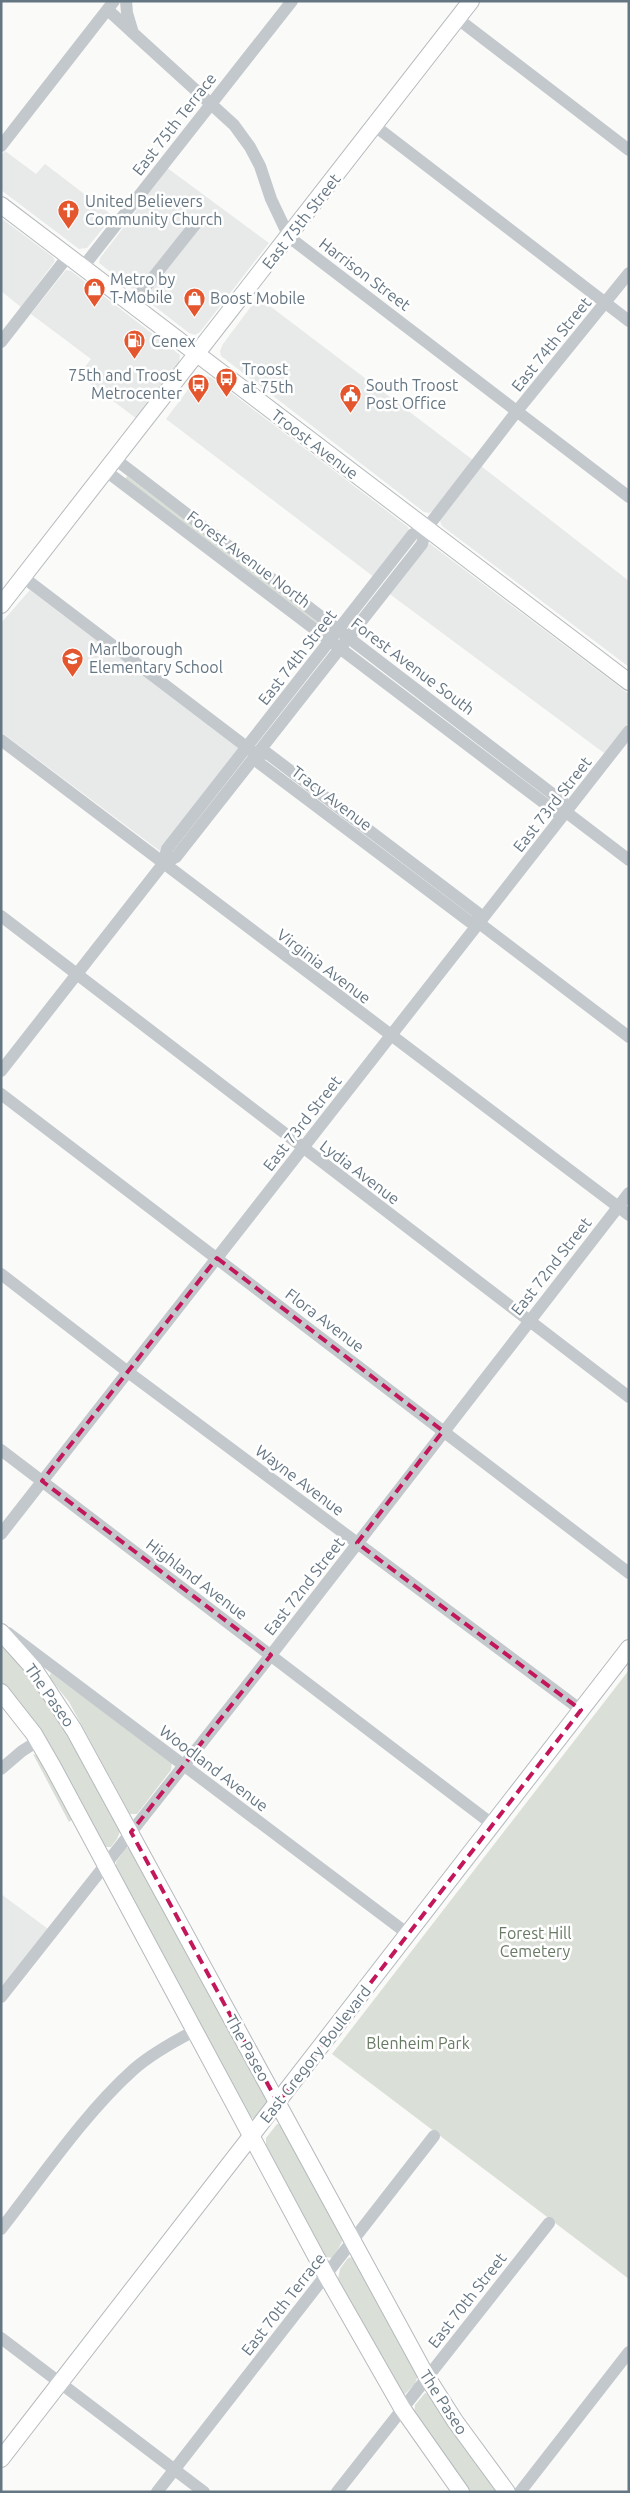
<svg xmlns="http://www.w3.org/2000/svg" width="630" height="2493" font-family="Ubuntu,sans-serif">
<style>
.built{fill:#e8e9e9}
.green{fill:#dadfd7}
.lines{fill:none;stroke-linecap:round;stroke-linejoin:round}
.major-casing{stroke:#b5babe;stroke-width:18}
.minor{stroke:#c3c8cc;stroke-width:12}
.major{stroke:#fff;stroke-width:16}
.marked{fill:none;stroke:#c2185b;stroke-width:4;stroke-dasharray:10 6;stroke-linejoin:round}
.labels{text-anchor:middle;stroke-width:5;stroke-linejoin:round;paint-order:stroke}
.street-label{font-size:16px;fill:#657683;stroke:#fff}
.poi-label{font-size:16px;fill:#657683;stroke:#fff;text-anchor:start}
.park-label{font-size:16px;fill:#687a64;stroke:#fff}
</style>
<rect width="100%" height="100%" fill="#fafaf8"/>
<g class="built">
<polygon points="5,151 36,174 45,164 113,216 87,248 79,249 1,190 1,156"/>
<polygon points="166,167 269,243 200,332 195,335 189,333 99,263 100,258 146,198 144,195"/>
<polygon points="1,218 53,257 55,261 21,307 1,291"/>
<polygon points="66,270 71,271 180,355 179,363 137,419 79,375 91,359 31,314"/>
<polygon points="258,297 473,460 433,511 429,513 424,512 221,356 220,351 223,344"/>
<polygon points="203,375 212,378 408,527 409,530 374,577 166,419 196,379"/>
<polygon points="481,466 629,581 629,667 442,526 440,521 442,517"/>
<polygon points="429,543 629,694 629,722 604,753 387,592"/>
<polygon points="30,590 239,749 160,851 1,732 1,623"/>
<polygon points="1,1894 48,1929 1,1988"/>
</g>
<g class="green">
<polygon points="127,476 330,628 330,633 125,479"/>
<polygon points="1,1643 53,1707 121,1829 117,1839 111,1847 105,1847 12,1694 1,1682"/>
<polygon points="629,1670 629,2279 332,2054"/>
<polygon points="51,1673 172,1762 171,1770 137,1814 130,1814 69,1702 49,1677"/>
<polygon points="33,1754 38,1756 73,1819 69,1822"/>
<polygon points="130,1847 268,2102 255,2120 250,2116 116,1869 116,1862 126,1848"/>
<polygon points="277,2124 281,2125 343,2240 333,2258 326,2257 323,2252 266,2146 266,2138"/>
<polygon points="353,2257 418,2375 415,2384 405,2394 402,2394 338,2279 340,2269 348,2258"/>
<polygon points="425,2393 428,2394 498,2492 469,2492 414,2415 415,2405"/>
</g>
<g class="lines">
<defs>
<g id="major">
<polyline points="1,205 629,682"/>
<polyline points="1,605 471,1"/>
<polyline points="1,1632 34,1669 74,1730 427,2377 455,2421 507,2492"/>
<polyline points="1,1692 34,1734 53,1767 326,2275 402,2408 461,2492"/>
<polyline points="1,2459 629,1648"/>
</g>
</defs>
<use href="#major" class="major-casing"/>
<g class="minor">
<polyline points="126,1 127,13 133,33 234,125 250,147 260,166 271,199 289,237 629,497"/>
<polyline points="108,10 132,32"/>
<polyline points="458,19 629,150"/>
<polyline points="375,126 629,321"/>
<polyline points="1,146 114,1"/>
<polyline points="83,267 292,1"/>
<polyline points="132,304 198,221"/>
<polyline points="1,342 68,256"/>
<polyline points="115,459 563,802 566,812"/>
<polyline points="106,471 556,812 566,812"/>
<polyline points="23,577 257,755 259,763 470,922 479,923 629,1037"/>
<polyline points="1,740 629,1215"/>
<polyline points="257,755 267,753 478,913 479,923"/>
<polyline points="566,812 629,860"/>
<polyline points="163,864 176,857 422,544 426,529"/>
<polyline points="1,916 629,1397"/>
<polyline points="1,1071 163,864 167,849 413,534 426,529 517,411 629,273"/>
<polyline points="1,1094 629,1573"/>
<polyline points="1,1274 128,1372 581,1710"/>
<polyline points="1,1450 492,1824"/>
<polyline points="1,1534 629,731"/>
<polyline points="8,1633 408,1934"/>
<polyline points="1,1769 22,1751 38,1741"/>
<polyline points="1,1997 271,1655 629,1193"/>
<path d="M1 2229C41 2178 85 2113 133 2070 151 2054 173 2042 194 2031"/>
<polyline points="1,2338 204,2492"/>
<polyline points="157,2492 434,2136"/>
<polyline points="337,2492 549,2223"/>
<polyline points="520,2492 629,2352"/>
</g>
<use href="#major" class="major"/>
</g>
<path class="marked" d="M217 1258 443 1431 357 1543 581 1710 278 2103 131 1832 271 1655 42 1481Z"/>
<defs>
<symbol id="church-pin" viewBox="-11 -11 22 30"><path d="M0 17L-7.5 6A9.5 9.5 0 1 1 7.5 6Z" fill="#e4572e" stroke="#fff"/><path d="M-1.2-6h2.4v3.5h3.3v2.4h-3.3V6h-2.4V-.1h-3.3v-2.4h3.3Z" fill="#fff"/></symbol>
<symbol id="shop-pin" viewBox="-11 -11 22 30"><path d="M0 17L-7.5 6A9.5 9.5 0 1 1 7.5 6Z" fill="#e4572e" stroke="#fff"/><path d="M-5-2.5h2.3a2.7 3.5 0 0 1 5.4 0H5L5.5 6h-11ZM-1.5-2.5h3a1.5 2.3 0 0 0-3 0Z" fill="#fff"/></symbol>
<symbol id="fuel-pin" viewBox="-11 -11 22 30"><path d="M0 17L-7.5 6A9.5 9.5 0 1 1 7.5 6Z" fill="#e4572e" stroke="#fff"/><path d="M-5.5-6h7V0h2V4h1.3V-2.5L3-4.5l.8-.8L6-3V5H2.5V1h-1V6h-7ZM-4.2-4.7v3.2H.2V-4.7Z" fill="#fff"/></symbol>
<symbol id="bus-pin" viewBox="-11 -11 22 30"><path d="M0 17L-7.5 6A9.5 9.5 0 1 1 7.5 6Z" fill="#e4572e" stroke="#fff"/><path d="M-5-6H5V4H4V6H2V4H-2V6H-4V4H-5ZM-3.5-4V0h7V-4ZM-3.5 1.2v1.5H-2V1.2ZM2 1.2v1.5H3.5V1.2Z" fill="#fff"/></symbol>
<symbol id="civic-pin" viewBox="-11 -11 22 30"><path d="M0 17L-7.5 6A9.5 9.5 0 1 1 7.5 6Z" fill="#e4572e" stroke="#fff"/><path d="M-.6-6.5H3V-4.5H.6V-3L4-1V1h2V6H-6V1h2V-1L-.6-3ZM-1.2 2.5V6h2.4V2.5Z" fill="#fff"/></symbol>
<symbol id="school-pin" viewBox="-11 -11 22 30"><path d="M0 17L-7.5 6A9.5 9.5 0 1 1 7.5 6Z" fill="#e4572e" stroke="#fff"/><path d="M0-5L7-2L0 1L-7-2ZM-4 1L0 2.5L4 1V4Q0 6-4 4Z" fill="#fff"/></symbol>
</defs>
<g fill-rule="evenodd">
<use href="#church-pin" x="56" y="198" width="25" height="34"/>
<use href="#shop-pin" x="82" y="276" width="25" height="34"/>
<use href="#shop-pin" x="182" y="286" width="25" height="34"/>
<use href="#fuel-pin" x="122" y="328" width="25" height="34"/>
<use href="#bus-pin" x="214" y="366" width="25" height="34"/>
<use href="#bus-pin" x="186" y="372" width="25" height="34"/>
<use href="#civic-pin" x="338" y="382" width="25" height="34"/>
<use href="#school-pin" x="60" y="646" width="25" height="34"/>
</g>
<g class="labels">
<g class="street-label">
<text transform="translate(174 124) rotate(-52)" y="6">East 75th Terrace</text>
<text transform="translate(301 221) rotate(-52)" y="6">East 75th Street</text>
<text transform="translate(365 274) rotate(37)" y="6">Harrison Street</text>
<text transform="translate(551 344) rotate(-51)" y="6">East 74th Street</text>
<text transform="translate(315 444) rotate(37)" y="6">Troost Avenue</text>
<text transform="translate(249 559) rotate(37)" y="6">Forest Avenue North</text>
<text transform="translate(297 657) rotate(-52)" y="6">East 74th Street</text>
<text transform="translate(413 666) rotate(37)" y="6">Forest Avenue South</text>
<text transform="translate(332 798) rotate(37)" y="6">Tracy Avenue</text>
<text transform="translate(552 804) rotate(-52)" y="6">East 73rd Street</text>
<text transform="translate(324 966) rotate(37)" y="6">Virginia Avenue</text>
<text transform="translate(302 1123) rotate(-52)" y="6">East 73rd Street</text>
<text transform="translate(360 1172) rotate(37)" y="6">Lydia Avenue</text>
<text transform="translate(551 1266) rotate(-52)" y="6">East 72nd Street</text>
<text transform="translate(325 1320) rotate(37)" y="6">Flora Avenue</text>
<text transform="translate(300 1480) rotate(37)" y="6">Wayne Avenue</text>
<text transform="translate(197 1579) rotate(37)" y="6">Highland Avenue</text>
<text transform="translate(304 1586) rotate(-52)" y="6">East 72nd Street</text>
<text transform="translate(50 1695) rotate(55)" y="6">The Paseo</text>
<text transform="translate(214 1768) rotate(37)" y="6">Woodland Avenue</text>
<text transform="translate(248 2048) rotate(61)" y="6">The Paseo</text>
<text transform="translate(315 2054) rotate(-52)" y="6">East Gregory Boulevard</text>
<text transform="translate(467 2300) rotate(-52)" y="6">East 70th Street</text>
<text transform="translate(283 2304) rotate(-52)" y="6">East 70th Terrace</text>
<text transform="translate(444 2402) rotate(57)" y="6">The Paseo</text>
</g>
<g class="poi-label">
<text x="85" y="207">United Believers<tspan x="85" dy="18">Community Church</tspan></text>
<text x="110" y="285">Metro by<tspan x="110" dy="18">T-Mobile</tspan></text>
<text x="210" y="304">Boost Mobile</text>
<text x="151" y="347">Cenex</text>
<text x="242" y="375">Troost<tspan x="242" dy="18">at 75th</tspan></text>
<text x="182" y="381" text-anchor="end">75th and Troost<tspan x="182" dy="18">Metrocenter</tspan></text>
<text x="366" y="391">South Troost<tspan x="366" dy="18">Post Office</tspan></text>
<text x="89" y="655">Marlborough<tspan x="89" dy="18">Elementary School</tspan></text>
</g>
<g class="park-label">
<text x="535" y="1939">Forest Hill<tspan x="535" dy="18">Cemetery</tspan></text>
<text x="418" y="2049">Blenheim Park</text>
</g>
</g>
<rect width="630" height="2493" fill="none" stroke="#657683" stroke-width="5"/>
</svg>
